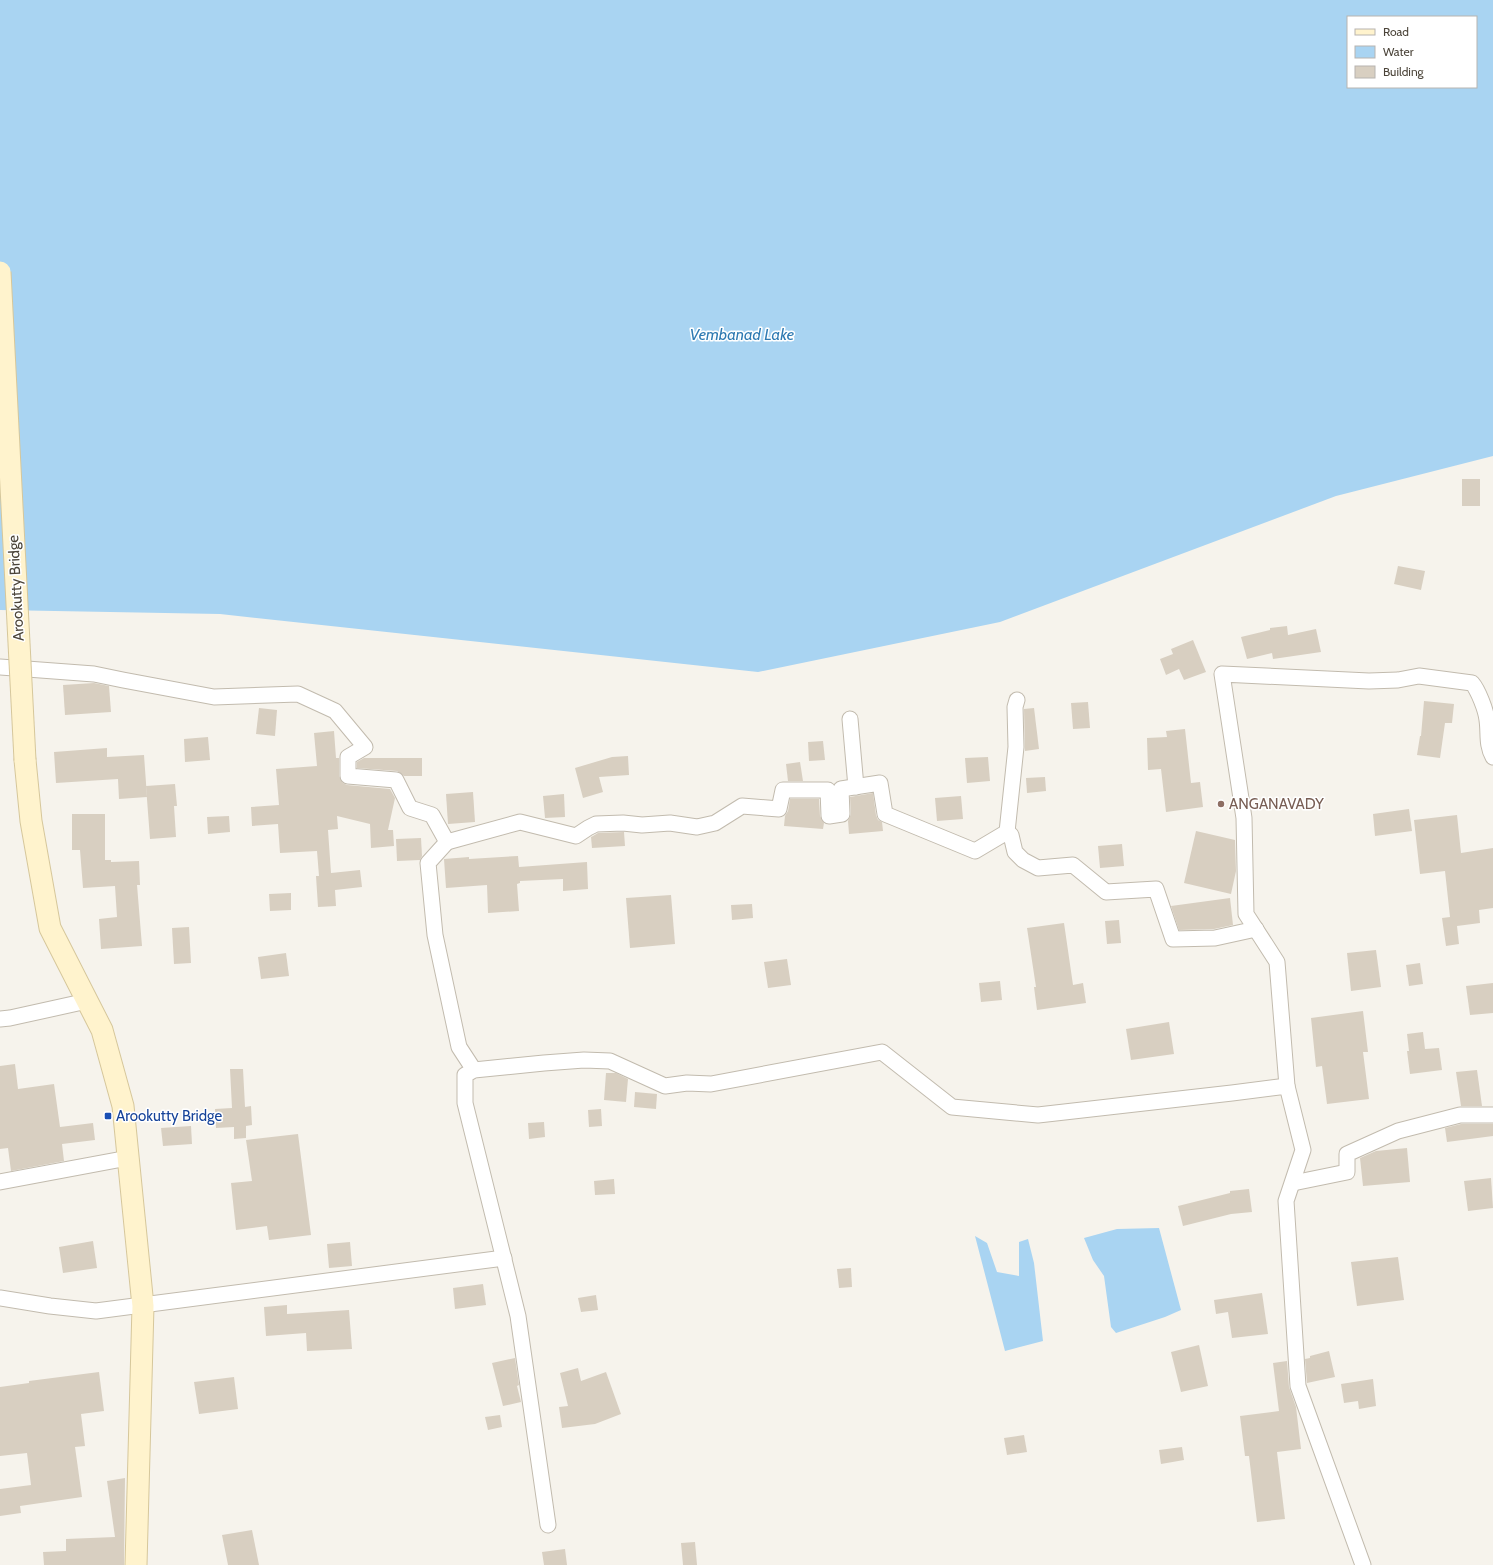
<svg xmlns="http://www.w3.org/2000/svg" width="1493" height="1565" font-family="Cabin,sans-serif">
<style>
.water{fill:#a9d4f2;fill-rule:evenodd}
.building{fill:#d8cfc1}
.lines{fill:none;stroke-linecap:round;stroke-linejoin:round}
.street-casing{stroke:#c2bbae;stroke-width:17}
.secondary-casing{stroke:#d6c79b;stroke-width:23}
.street{stroke:#fff;stroke-width:15}
.secondary{stroke:#fff3cd;stroke-width:21}
.secondary-bridge-casing{stroke:#d6c79b;stroke-width:23;stroke-linecap:butt}
.secondary-bridge{stroke:#fff3cd;stroke-width:21}
.education-dot{fill:#8d6e63;stroke:#fff;stroke-width:1.5}
.transit-dot{fill:#1a4fb4;stroke:#fff;stroke-width:1.5}
.labels{text-anchor:middle;stroke-width:3;stroke-linejoin:round;paint-order:stroke}
.street-label{font-size:15px;fill:#4b4439;stroke:#fff}
.education-label{font-size:15px;fill:#785e54;stroke:#fff;text-anchor:start}
.transit-label{font-size:15px;fill:#164399;stroke:#fff;text-anchor:start}
.water-label{font-size:16px;font-style:italic;fill:#2e7ab2;stroke:#fff}
</style>
<rect width="100%" height="100%" fill="#f6f3ec"/>
<g class="water">
<path d="M0 0H1493V456L1336 496 1000 622 758 672 220 614 0 610ZM1348 17H1476V87H1348Z"/>
<polygon points="1159,1228 1181,1310 1165,1317 1116,1333 1111,1327 1104,1276 1093,1260 1084,1238 1117,1229"/>
<polygon points="975,1236 987,1243 997,1272 1019,1276 1019,1242 1028,1239 1034,1263 1043,1341 1005,1351"/>
</g>
<g class="building">
<rect x="1462" y="479" width="18" height="27"/>
<polygon points="1398,566 1425,571 1421,590 1394,584"/>
<polygon points="1287,626 1288,635 1316,629 1321,652 1273,659 1272,653 1247,659 1241,637 1270,630 1270,628"/>
<polygon points="1193,640 1206,672 1184,680 1179,669 1166,675 1160,659 1173,654 1171,649"/>
<polygon points="94,683 109,686 111,712 65,715 63,685"/>
<polygon points="1424,701 1454,704 1452,723 1445,723 1440,758 1417,755 1420,736 1421,736"/>
<polygon points="1088,702 1090,728 1073,729 1071,703"/>
<polygon points="259,708 277,710 275,736 256,734"/>
<polygon points="1034,708 1039,749 1025,751 1024,709"/>
<polygon points="1185,729 1191,783 1200,782 1203,807 1166,812 1161,769 1148,770 1147,738 1167,737 1166,731"/>
<polygon points="334,731 336,758 339,758 339,776 343,783 347,785 390,789 395,798 388,830 393,830 394,846 371,848 370,824 337,816 338,829 328,830 331,873 360,870 362,887 335,890 336,906 318,907 316,876 319,876 317,851 280,853 278,824 252,826 251,807 279,805 276,769 317,766 314,733"/>
<polygon points="208,737 210,760 185,762 184,739"/>
<polygon points="823,741 825,760 809,761 808,742"/>
<polygon points="107,748 107,757 144,755 147,797 119,799 118,779 56,783 54,752"/>
<polygon points="628,756 629,775 599,777 603,792 583,798 575,768 612,757"/>
<polygon points="988,757 990,781 967,783 965,758"/>
<polygon points="364,758 422,758 422,776 404,776 397,771 357,768 357,762"/>
<polygon points="800,762 803,781 788,781 786,764"/>
<polygon points="1045,777 1046,791 1027,793 1026,778"/>
<polygon points="175,784 177,806 174,806 176,837 150,839 146,786"/>
<polygon points="473,792 475,822 448,824 446,794"/>
<polygon points="873,793 876,815 878,820 882,822 883,831 849,834 848,821 851,814 850,797"/>
<polygon points="564,794 565,817 545,818 543,796"/>
<polygon points="961,796 963,819 937,821 935,798"/>
<polygon points="790,799 819,799 820,816 824,823 823,829 784,826 785,816 788,811"/>
<polygon points="1409,809 1412,831 1375,836 1373,814"/>
<polygon points="72,814 105,814 105,860 111,860 111,862 139,861 140,885 137,885 142,946 101,949 99,919 117,917 115,886 83,888 80,850 72,850"/>
<polygon points="1457,815 1461,853 1493,848 1493,908 1479,910 1480,923 1457,926 1459,944 1446,946 1442,918 1450,917 1445,871 1420,874 1414,820"/>
<polygon points="229,816 230,832 208,834 207,817"/>
<polygon points="1196,831 1235,840 1236,871 1231,894 1184,883"/>
<polygon points="624,832 625,846 592,848 591,837 593,836 598,833"/>
<polygon points="421,838 422,856 420,860 397,861 396,839"/>
<polygon points="1122,844 1124,866 1100,868 1098,846"/>
<polygon points="518,856 519,867 587,862 588,889 563,891 563,879 520,881 520,883 517,884 519,911 488,913 487,885 446,888 444,859 469,857 469,859"/>
<polygon points="291,893 291,910 270,911 269,894"/>
<polygon points="671,895 675,944 630,948 626,898"/>
<polygon points="1230,898 1233,925 1214,929 1179,930 1171,906"/>
<polygon points="752,904 753,918 732,920 731,905"/>
<polygon points="1119,920 1121,943 1107,944 1105,921"/>
<polygon points="1064,923 1073,985 1083,983 1086,1003 1037,1010 1034,987 1036,987 1027,928"/>
<polygon points="189,927 191,963 174,964 172,928"/>
<polygon points="1376,950 1381,987 1351,991 1347,953"/>
<polygon points="286,953 289,976 261,979 258,957"/>
<polygon points="787,959 791,985 768,988 764,962"/>
<polygon points="1420,963 1423,984 1409,986 1406,965"/>
<polygon points="1000,981 1002,1000 981,1002 979,983"/>
<polygon points="1493,983 1493,1013 1470,1015 1466,986"/>
<polygon points="1363,1011 1368,1052 1363,1052 1369,1099 1327,1104 1322,1066 1316,1067 1311,1018"/>
<polygon points="1169,1022 1174,1054 1131,1060 1126,1029"/>
<polygon points="1423,1032 1425,1049 1439,1048 1442,1070 1410,1074 1407,1051 1409,1051 1407,1034"/>
<polygon points="15,1064 18,1089 54,1084 60,1127 93,1123 95,1140 62,1144 64,1161 11,1171 8,1148 0,1149 0,1066"/>
<polygon points="230,1069 243,1069 245,1107 251,1106 252,1125 246,1126 246,1138 234,1139 234,1127 216,1128 215,1109 232,1108"/>
<polygon points="1477,1070 1482,1106 1461,1106 1456,1072"/>
<polygon points="606,1073 616,1073 628,1079 626,1102 604,1100"/>
<polygon points="635,1092 657,1094 656,1109 634,1107"/>
<polygon points="601,1109 602,1126 589,1127 588,1110"/>
<polygon points="544,1122 545,1137 529,1139 528,1123"/>
<polygon points="1461,1124 1493,1124 1493,1136 1447,1142 1445,1128"/>
<polygon points="191,1126 192,1144 163,1146 161,1128"/>
<polygon points="298,1134 311,1235 269,1240 267,1226 236,1230 231,1183 252,1181 246,1140"/>
<polygon points="1407,1148 1410,1182 1363,1186 1360,1158 1376,1151"/>
<polygon points="1491,1178 1493,1208 1468,1211 1464,1181"/>
<polygon points="614,1179 615,1194 595,1195 594,1181"/>
<polygon points="1249,1189 1252,1212 1231,1214 1183,1226 1178,1206 1230,1193 1230,1191"/>
<polygon points="93,1241 97,1268 63,1273 59,1247"/>
<polygon points="350,1242 352,1266 329,1268 327,1244"/>
<polygon points="1398,1257 1404,1300 1357,1306 1351,1262"/>
<polygon points="851,1268 852,1287 839,1288 837,1269"/>
<polygon points="483,1284 486,1305 455,1309 453,1288"/>
<polygon points="1262,1293 1268,1334 1232,1338 1228,1312 1216,1314 1214,1300"/>
<polygon points="596,1295 598,1310 581,1312 578,1298"/>
<polygon points="287,1305 287,1314 349,1310 352,1349 307,1351 306,1333 266,1336 264,1307"/>
<polygon points="1199,1345 1208,1386 1181,1392 1171,1352"/>
<polygon points="1329,1351 1335,1377 1307,1383 1305,1359 1310,1358 1310,1356"/>
<polygon points="515,1358 519,1385 517,1386 521,1402 503,1406 492,1363"/>
<polygon points="1287,1361 1289,1387 1296,1407 1301,1449 1277,1452 1285,1519 1257,1522 1249,1456 1245,1456 1240,1416 1279,1411 1273,1363"/>
<polygon points="578,1368 581,1381 606,1372 621,1414 595,1424 562,1428 559,1407 568,1406 560,1373"/>
<polygon points="99,1372 104,1411 81,1414 85,1446 75,1447 82,1497 20,1506 21,1513 0,1516 0,1489 31,1485 27,1453 0,1456 0,1387 29,1383 29,1381"/>
<polygon points="234,1377 238,1409 199,1414 194,1382"/>
<polygon points="1373,1379 1376,1406 1359,1409 1358,1401 1344,1403 1341,1384"/>
<polygon points="500,1415 502,1427 488,1430 485,1417"/>
<polygon points="1024,1435 1027,1452 1007,1455 1004,1438"/>
<polygon points="1182,1447 1184,1460 1161,1464 1159,1450"/>
<polygon points="125,1478 124,1565 44,1565 43,1552 66,1551 66,1539 115,1537 107,1481"/>
<polygon points="252,1530 259,1565 228,1565 222,1535"/>
<polygon points="695,1542 697,1565 683,1565 681,1543"/>
<polygon points="565,1549 567,1565 544,1565 542,1552"/>
</g>
<g class="lines">
<defs>
<g id="street">
<polyline points="0,667 94,674 123,680 214,697 298,694 335,711 365,747 348,757 348,776 396,780 410,808 432,815 447,842 428,863 435,935 459,1047 474,1070"/>
<polyline points="850,719 856,787"/>
<polyline points="1007,832 1016,747 1015,707 1017,700"/>
<polyline points="447,842 520,822 576,836 588,828 596,824 623,823 642,825 670,823 697,827 715,823 742,806 779,809 783,790 828,790 829,816 842,814 841,789 880,783 885,814 975,851 1007,832 1011,835 1015,852 1023,860 1038,868 1073,865 1106,892 1156,889 1173,939 1215,938 1256,929"/>
<polyline points="0,1019 10,1018 87,1001"/>
<path d="M1287 1086 1277 962 1246 914 1244 818 1222 674 1369 681 1398 680 1419 676 1472 683C1478 690 1486 710 1487 720 1489 734 1486 744 1493 757"/>
<polyline points="0,1182 128,1158"/>
<polyline points="1293,1183 1347,1172 1347,1154 1398,1131 1460,1115 1493,1115"/>
<polyline points="0,1298 50,1306 96,1311 504,1258"/>
<polyline points="548,1525 518,1316 465,1103 465,1075 474,1070 544,1063 584,1060 610,1061 665,1086 687,1083 711,1084 882,1052 952,1107 1038,1115 1232,1093 1287,1086 1303,1150 1286,1201 1298,1386 1363,1565"/>
</g>
<polyline id="secondary" points="25,760 31,821 50,928 102,1030 123,1106 143,1306 136,1565"/>
</defs>
<use href="#street" class="street-casing"/>
<use href="#secondary" class="secondary-casing"/>
<use href="#street" class="street"/>
<use href="#secondary" class="secondary"/>
<defs>
<polyline id="secondary-bridge" points="0,272 25,760"/>
</defs>
<use href="#secondary-bridge" class="secondary-bridge-casing"/>
<use href="#secondary-bridge" class="secondary-bridge"/>
</g>
<circle class="education-dot" cx="1221" cy="804" r="4"/>
<rect class="transit-dot" x="104" y="1112" width="8" height="8" rx="2"/>
<g class="labels">
<g class="street-label">
<text transform="translate(16 588) rotate(-93)" y="5">Arookutty Bridge</text>
</g>
<g class="education-label">
<text x="1229" y="809">ANGANAVADY</text>
</g>
<g class="transit-label">
<text x="116" y="1121">Arookutty Bridge</text>
</g>
<g class="water-label">
<text x="742" y="340">Vembanad Lake</text>
</g>
</g>
<rect x="1347" y="16" width="130" height="72" fill="#ffffff" stroke="#b7b4b0"/>
<rect x="1355" y="29" width="20" height="6" fill="#fff3cd" stroke="#b7b4b0"/>
<text x="1383" y="36" font-size="12" fill="#4b4439">Road</text>
<rect x="1355" y="46" width="20" height="12" fill="#a9d4f2" stroke="#b7b4b0"/>
<text x="1383" y="56" font-size="12" fill="#4b4439">Water</text>
<rect x="1355" y="66" width="20" height="12" fill="#d8cfc1" stroke="#b7b4b0"/>
<text x="1383" y="76" font-size="12" fill="#4b4439">Building</text>
</svg>
